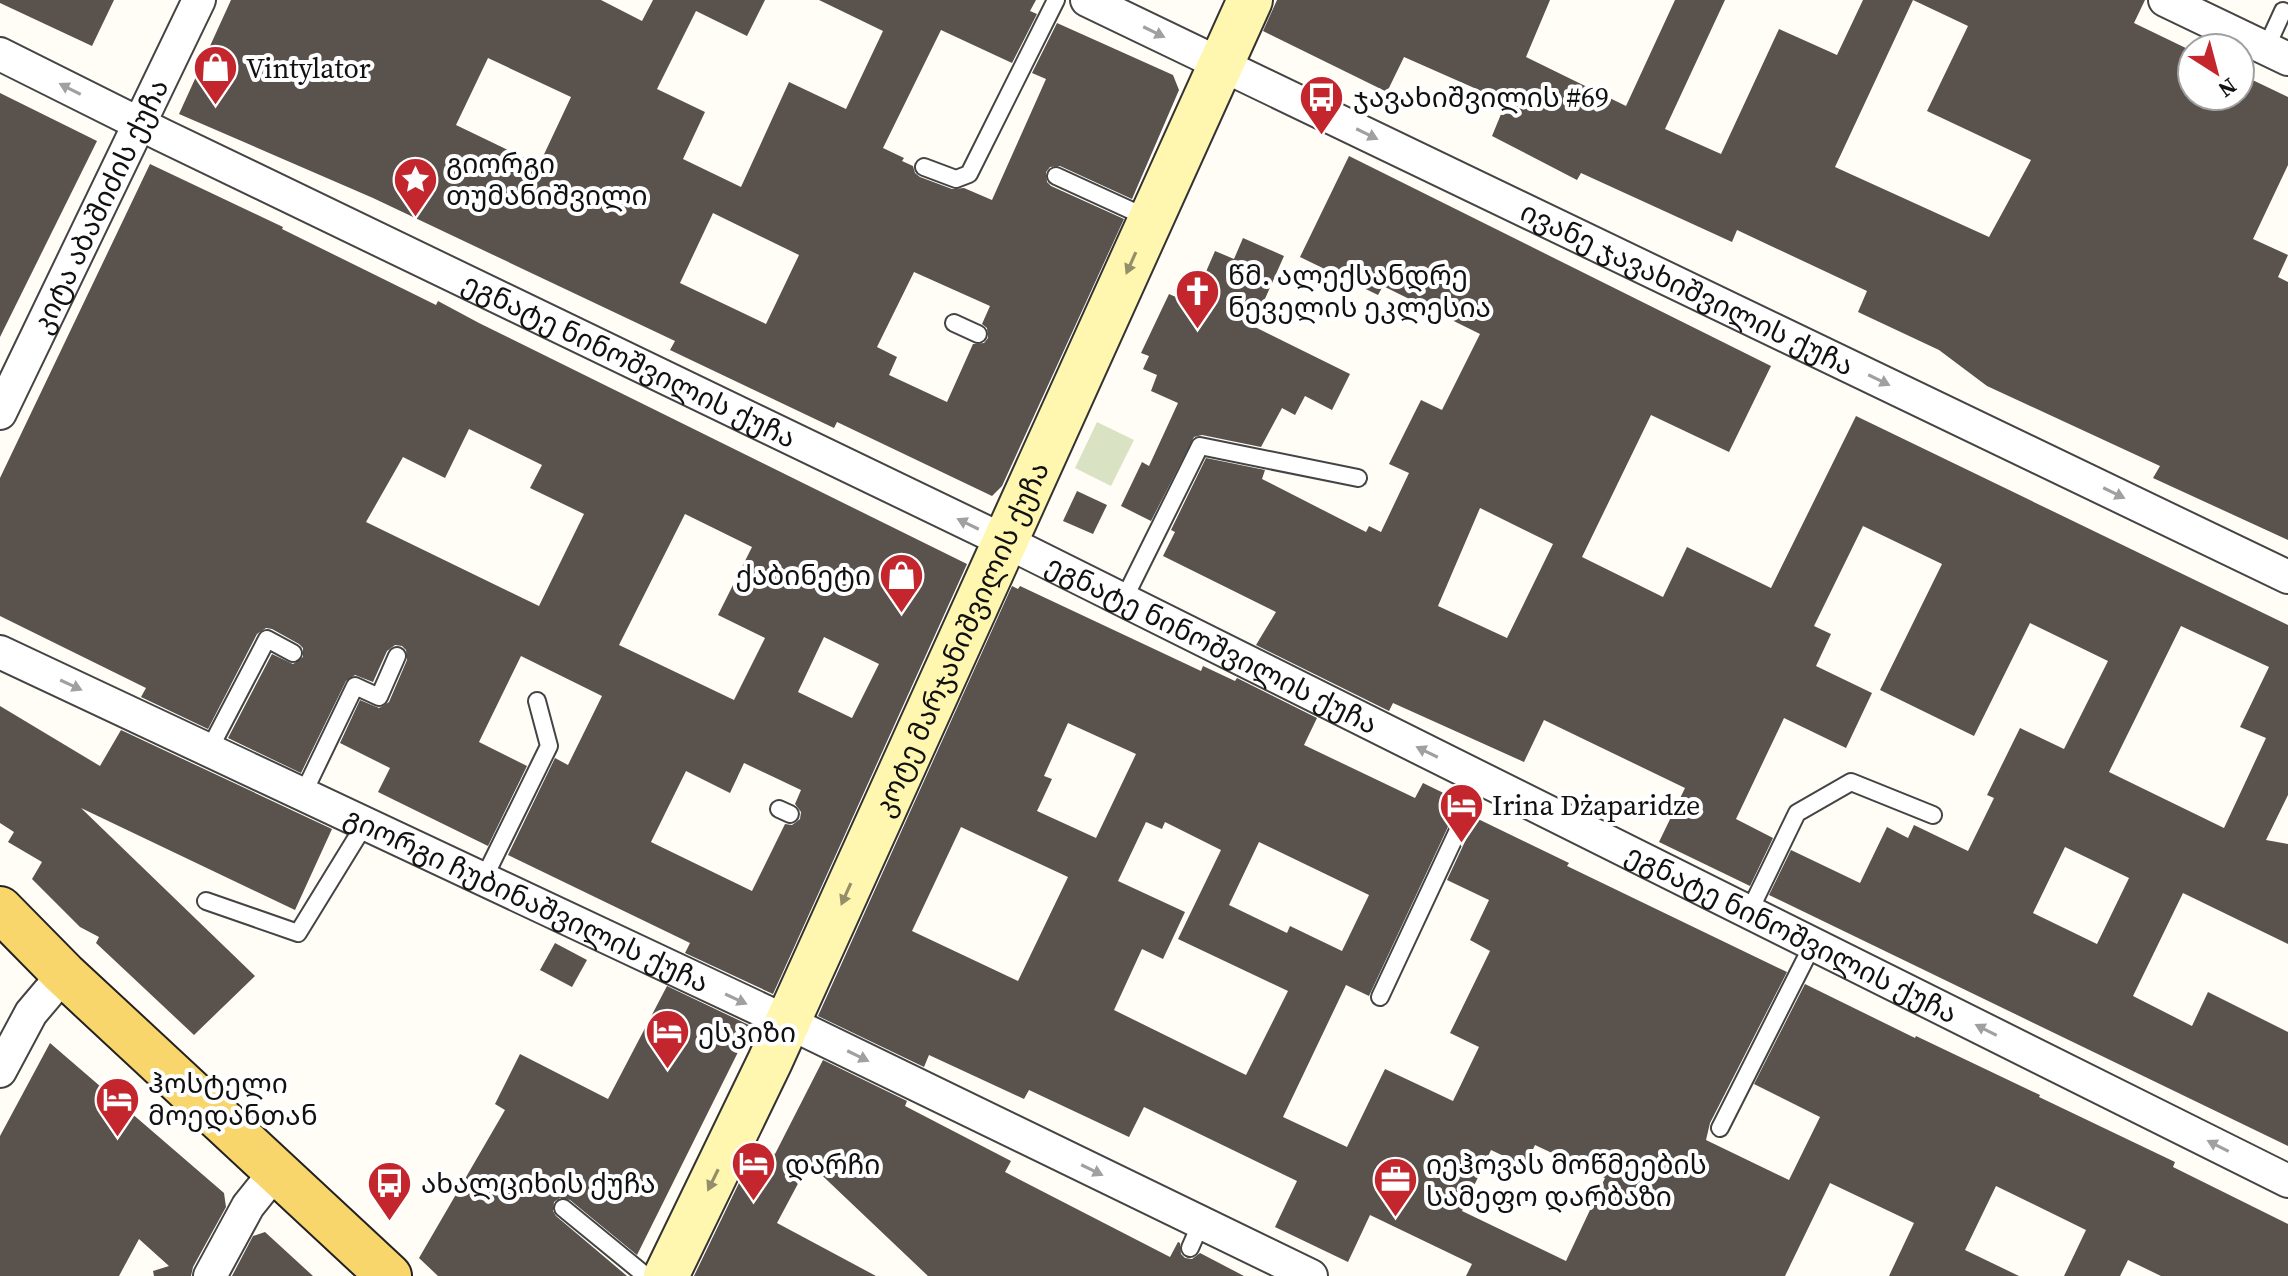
<svg xmlns="http://www.w3.org/2000/svg" width="2288" height="1276" font-family="'Source Serif 4','Noto Sans Georgian',serif">
<style>
.cemetery{fill:#d9e3c4}
.building{fill:#5a524d;fill-rule:evenodd}
.lines{fill:none;stroke-linecap:round;stroke-linejoin:round}
.service-casing{stroke:#444;stroke-width:20}
.minor-casing{stroke:#444;stroke-width:36}
.secondary-casing{stroke:#333;stroke-width:48}
.primary-casing{stroke:#222;stroke-width:48}
.service{stroke:#fff;stroke-width:16}
.minor{stroke:#fff;stroke-width:32}
.secondary{stroke:#fff6b0;stroke-width:44}
.primary{stroke:#f9d66b;stroke-width:44}
.oneway{fill:#a0a0a0}
.oneway2{fill:#948f68}
.labels{text-anchor:middle;stroke-width:8;stroke-linejoin:round;paint-order:stroke}
.poi-label{font-size:28px;fill:#111;stroke:#fff;text-anchor:start}
.street-label{font-size:28px;fill:#111;stroke:#fff}
</style>
<rect width="100%" height="100%" fill="#fffdf5"/>
<polygon class="cemetery" points="1097,422 1134,440 1111,486 1075,468"/>
<g class="building">
<polygon points="0,0 114,0 92,46 0,3"/>
<path d="M231 0H601L642 21 653 0H765L747 36 696 11 657 89 705 112 683 159 741 187 789 82 846 109 883 31 819 0H1036L1030 11 1037 14 1012 63 941 30 883 148 904 158 902 161 913 166 915 173 920 177 952 189 964 188 992 200 1046 79 1032 73 1057 23 1173 75 1179 90 1132 199 1060 166 1050 167 1046 172 1047 182 1051 186 1124 219 1002 486 992 496 837 422 834 428 670 350 675 341 373 198 179 114ZM488 58 571 97 539 165 456 125ZM713 213 799 255 766 324 680 283ZM914 272 990 306 982 324 987 328 988 338 984 343 973 344 947 402 889 375 897 357 877 347Z"/>
<path d="M1277 0H1550L1526 57 1626 106 1675 0H1725L1665 129 1721 154 1779 29 1837 55 1863 0H2145L2134 23 2192 51V96H2240V74L2288 97V165L2253 239 2288 255 2278 277 2288 282V540L2153 478 2160 466 1987 386 1939 350 1858 312 1867 291 1737 230 1732 242 1581 173 1577 180 1492 136 1506 102 1404 57 1387 92 1263 31ZM1913 0 1968 26 1927 111 2031 160 1989 237 1835 167Z"/>
<polygon points="0,93 97,141 0,337"/>
<path d="M1349 156 1771 366 1729 452 1651 415 1582 557 1663 597 1687 547 1771 588 1856 416 2288 625V795L2266 840 2288 844V944L2183 893 2133 996 2192 1026 2208 992 2288 1032V1146L1769 895 1791 850 1860 883 1887 827 1908 838 1914 825 1968 851 1994 798 1987 795 2020 728 2064 749 2108 661 2030 623 1974 736 1880 690 1942 564 1863 526 1814 626 1831 634 1816 666 1872 693 1846 748 1784 718 1736 819 1773 838 1750 886 1659 842 1685 788 1544 720 1524 762 1393 703 1389 711 1256 645 1276 612 1163 556 1175 532 1171 530 1206 458 1265 470 1262 479 1366 532 1369 526 1381 532 1409 473 1389 464 1421 400 1442 410 1480 334 1383 286 1378 295 1300 257ZM1480 508 1553 544 1507 638 1438 606ZM2181 626 2269 667 2240 727 2266 738 2224 828 2109 772ZM2065 847 2129 878 2097 944 2033 913Z"/>
<path d="M150 164 283 227 282 229 436 305 438 301 479 323 967 564 773 994 685 953 690 943 508 855 555 758 568 765 602 696 521 656 479 742 527 766 488 846 378 792 390 768 340 743 360 700 379 708 389 702 407 660 406 650 402 646 395 645 387 651 373 682 355 675 346 681 301 773 228 738 272 654 293 664 303 657V648L299 644 272 629 266 628 257 634 208 729 141 697 146 688 0 616V478ZM469 429 542 465 530 488 584 514 539 606 366 522 403 457 445 478ZM685 514 752 547 718 615 765 638 734 700 619 645ZM824 637 879 664 852 718 798 692ZM744 763 801 790 795 804 801 812 800 819 792 825 785 824 752 891 651 842 686 771 730 793Z"/>
<polygon points="1243,238 1284,256 1253,326 1350,374 1332,410 1305,396 1295,415 1282,408 1261,447 1202,435 1194,437 1151,521 1121,506 1142,462 1149,466 1178,403 1151,391 1157,375 1143,369 1149,356 1141,353 1169,294 1192,304 1215,251 1234,259"/>
<polygon points="1077,491 1107,505 1093,534 1063,521"/>
<path d="M1012 586 1018 589 1020 586 1201 671 1203 666 1235 681 1237 678 1317 718 1304 745 1415 798 1423 783 1460 801 1369 996 1346 985 1283 1117 1347 1147 1385 1069 1453 1101 1479 1047 1450 1033 1490 951 1470 940 1489 900 1447 880 1476 818 1569 863 1567 866 1787 972 1710 1123 1706 1140 1789 1180 1820 1117 1754 1084 1805 984 1915 1038 1916 1036 2040 1095 2039 1097 2175 1162 2173 1167 2288 1224V1276H2161L2128 1260 2120 1276H2064L2086 1230 1996 1186 1965 1250 2019 1276H1889L1914 1223 1830 1183 1785 1276H1466L1472 1264 1370 1215 1348 1262 1275 1227 1297 1181 1144 1107 1129 1137 1029 1090 1024 1099 929 1055 924 1067 818 1016ZM1068 723 1136 754 1096 838 1037 811 1052 779 1044 776ZM1146 822 1162 829 1165 822 1221 850 1178 939 1288 991 1246 1075 1114 1010 1142 949 1163 959 1185 912 1118 881ZM961 827 1068 877 1018 981 912 931ZM1259 842 1369 895 1342 951 1290 926 1287 933 1229 905ZM1535 1145 1605 1178 1566 1261 1462 1211 1491 1150 1525 1166Z"/>
<polygon points="0,706 100,766 121,730 332,829 295,910 81,808 255,976 194,1035 96,943 99,937 80,927 32,879 42,862 8,842 14,832 0,823"/>
<polygon points="555,943 587,960 572,987 540,970"/>
<polygon points="667,986 751,1026 637,1255 570,1200 560,1198 554,1202 553,1211 556,1216 627,1276 438,1276 419,1258 505,1110 495,1104 520,1054 608,1099"/>
<polygon points="50,1043 224,1193 226,1207 193,1267 191,1276 154,1276 153,1271 169,1266 139,1239 119,1276 0,1276 0,1136"/>
<polygon points="823,1060 907,1101 905,1106 1011,1161 1005,1172 1170,1257 1178,1242 1180,1243 1181,1254 1185,1258 1192,1259 1200,1253 1244,1276 928,1276 809,1163 777,1223 876,1276 694,1276 753,1154 768,1160 771,1152 775,1154"/>
<polygon points="265,1232 313,1276 232,1276 253,1236"/>
</g>
<g class="lines">
<defs>
<g id="service">
<polyline points="2266,48 2283,11"/>
<polyline points="924,167 956,179 969,174 1056,0"/>
<polyline points="1056,176 1150,219"/>
<polyline points="954,323 978,334"/>
<polyline points="1123,601 1200,446 1358,478"/>
<polyline points="209,750 267,639 293,653"/>
<polyline points="303,794 355,686 379,697 397,656"/>
<polyline points="779,809 790,814"/>
<polyline points="484,878 549,746 537,701"/>
<polyline points="206,901 298,933 365,824"/>
<polyline points="1749,912 1797,813 1851,782 1933,815"/>
<polyline points="1380,997 1482,779"/>
<polyline points="1720,1128 1813,944"/>
<polyline points="563,1208 646,1276"/>
<polyline points="1190,1248 1201,1223"/>
</g>
<g id="minor">
<path id="s1" d="M1087 0 2288 577"/>
<polyline points="2165,0 2288,59"/>
<path id="s2" d="M0 54 162 135 1023 550 2288 1181"/>
<path id="s3" d="M0 413 199 0"/>
<path id="s4" d="M0 652 798 1027 1311 1276"/>
<polyline points="0,1071 31,1013 64,974"/>
<polyline points="210,1276 248,1206 276,1171"/>
</g>
<g id="secondary">
<path id="s5" d="M666 1276 770 1061 1250 0"/>
</g>
<polyline id="primary" points="0,909 64,974 389,1276"/>
</defs>
<use href="#service" class="service-casing"/>
<use href="#minor" class="minor-casing"/>
<use href="#secondary" class="secondary-casing"/>
<use href="#primary" class="primary-casing"/>
<use href="#service" class="service"/>
<use href="#minor" class="minor"/>
<use href="#secondary" class="secondary"/>
<use href="#primary" class="primary"/>
</g>
<defs><path id="oneway-solid" d="M-6-.8H1V-3.2L6.5 0L1 3.2V.8H-6Z" transform="scale(2)"/></defs>
<g class="oneway">
<use href="#oneway-solid" transform="translate(1154 32) rotate(26)"/>
<use href="#oneway-solid" transform="translate(70 89) rotate(-153)"/>
<use href="#oneway-solid" transform="translate(1367 134) rotate(26)"/>
<use href="#oneway-solid" transform="translate(1879 380) rotate(26)"/>
<use href="#oneway-solid" transform="translate(2114 493) rotate(26)"/>
<use href="#oneway-solid" transform="translate(968 524) rotate(-154)"/>
<use href="#oneway-solid" transform="translate(71 685) rotate(25)"/>
<use href="#oneway-solid" transform="translate(1427 752) rotate(-154)"/>
<use href="#oneway-solid" transform="translate(736 999) rotate(25)"/>
<use href="#oneway-solid" transform="translate(1986 1030) rotate(-153)"/>
<use href="#oneway-solid" transform="translate(858 1056) rotate(26)"/>
<use href="#oneway-solid" transform="translate(2218 1146) rotate(-153)"/>
<use href="#oneway-solid" transform="translate(1092 1170) rotate(26)"/>
</g>
<g class="oneway2">
<use href="#oneway-solid" transform="translate(1131 263) rotate(114)"/>
<use href="#oneway-solid" transform="translate(846 894) rotate(114)"/>
<use href="#oneway-solid" transform="translate(713 1180) rotate(116)"/>
</g>
<defs>
<symbol id="shop-pin" viewBox="-11 -11 22 30"><path d="M0 17L-7.5 6A9.5 9.5 0 1 1 7.5 6Z" fill="#c4262e" stroke="#fff"/><path d="M-5-2.5h2.3a2.7 3.5 0 0 1 5.4 0H5L5.5 6h-11ZM-1.5-2.5h3a1.5 2.3 0 0 0-3 0Z" fill="#fff"/></symbol>
<symbol id="bus-pin" viewBox="-11 -11 22 30"><path d="M0 17L-7.5 6A9.5 9.5 0 1 1 7.5 6Z" fill="#c4262e" stroke="#fff"/><path d="M-5-6H5V4H4V6H2V4H-2V6H-4V4H-5ZM-3.5-4V0h7V-4ZM-3.5 1.2v1.5H-2V1.2ZM2 1.2v1.5H3.5V1.2Z" fill="#fff"/></symbol>
<symbol id="sight-pin" viewBox="-11 -11 22 30"><path d="M0 17L-7.5 6A9.5 9.5 0 1 1 7.5 6Z" fill="#c4262e" stroke="#fff"/><path d="M0-6L1.8-2.2L6-1.7L2.9 1.2L3.7 5.4L0 3.3L-3.7 5.4L-2.9 1.2L-6-1.7L-1.8-2.2Z" fill="#fff"/></symbol>
<symbol id="church-pin" viewBox="-11 -11 22 30"><path d="M0 17L-7.5 6A9.5 9.5 0 1 1 7.5 6Z" fill="#c4262e" stroke="#fff"/><path d="M-1.2-6h2.4v3.5h3.3v2.4h-3.3V6h-2.4V-.1h-3.3v-2.4h3.3Z" fill="#fff"/></symbol>
<symbol id="hotel-pin" viewBox="-11 -11 22 30"><path d="M0 17L-7.5 6A9.5 9.5 0 1 1 7.5 6Z" fill="#c4262e" stroke="#fff"/><path d="M-6-4.5h1.5V1H6V5H4.5V3h-9V5H-6ZM-4 0a1.8 1.8 0 1 1 3.6 0ZM.5 0V-2.5h3Q6-2.5 6 0Z" fill="#fff"/></symbol>
<symbol id="office-pin" viewBox="-11 -11 22 30"><path d="M0 17L-7.5 6A9.5 9.5 0 1 1 7.5 6Z" fill="#c4262e" stroke="#fff"/><path d="M-6-3h4V-5.5h4V-3h4V5H-6ZM-1-4.5V-3h2v-1.5ZM-6 0V1H6V0Z" fill="#fff"/></symbol>
</defs>
<g fill-rule="evenodd">
<use href="#shop-pin" x="190" y="42" width="51" height="69"/>
<use href="#bus-pin" x="1296" y="72" width="51" height="69"/>
<use href="#sight-pin" x="390" y="154" width="51" height="69"/>
<use href="#church-pin" x="1172" y="266" width="51" height="69"/>
<use href="#shop-pin" x="876" y="550" width="51" height="69"/>
<use href="#hotel-pin" x="1436" y="780" width="51" height="69"/>
<use href="#hotel-pin" x="642" y="1006" width="51" height="69"/>
<use href="#hotel-pin" x="92" y="1074" width="51" height="69"/>
<use href="#hotel-pin" x="728" y="1138" width="51" height="69"/>
<use href="#office-pin" x="1370" y="1154" width="51" height="69"/>
<use href="#bus-pin" x="364" y="1158" width="51" height="69"/>
</g>
<g class="labels">
<g class="poi-label">
<text x="246" y="78">Vintylator</text>
<text x="1353" y="107">ჯავახიშვილის #69</text>
<text x="446" y="173">გიორგი<tspan x="446" dy="32">თუმანიშვილი</tspan></text>
<text x="1228" y="285">წმ. ალექსანდრე<tspan x="1228" dy="32">ნეველის ეკლესია</tspan></text>
<text x="871" y="585" text-anchor="end">ქაბინეტი</text>
<text x="1492" y="815">Irina Dżaparidze</text>
<text x="698" y="1042">ესკიზი</text>
<text x="148" y="1093">ჰოსტელი<tspan x="148" dy="32">მოედანთან</tspan></text>
<text x="785" y="1174">დარჩი</text>
<text x="1426" y="1174">იეჰოვას მოწმეების<tspan x="1426" dy="32">სამეფო დარბაზი</tspan></text>
<text x="421" y="1193">ახალციხის ქუჩა</text>
</g>
<g class="street-label">
<text dy="10" stroke="none"><textPath href="#s3" startOffset="230">კიტა აბაშიძის ქუჩა</textPath></text>
<text dy="10" stroke="none"><textPath href="#s1" startOffset="666">ივანე ჯავახიშვილის ქუჩა</textPath></text>
<text dy="10" stroke="none"><textPath href="#s2" startOffset="700">ეგნატე ნინოშვილის ქუჩა</textPath></text>
<text dy="10" stroke="none"><textPath href="#s5" startOffset="702">კოტე მარჯანიშვილის ქუჩა</textPath></text>
<text dy="10" stroke="none"><textPath href="#s2" startOffset="1348">ეგნატე ნინოშვილის ქუჩა</textPath></text>
<text dy="10" stroke="none"><textPath href="#s4" startOffset="582">გიორგი ჩუბინაშვილის ქუჩა</textPath></text>
<text dy="10" stroke="none"><textPath href="#s2" startOffset="1996">ეგნატე ნინოშვილის ქუჩა</textPath></text>
</g>
</g>
<g transform="translate(2216 72) rotate(144)"><circle r="38" fill="#ffffff" stroke="#a0a0a0" stroke-width="2"/>
<path d="M0-6L14 30L0 20L-14 30Z" fill="#c4262e"/>
<text y="-12" font-size="22" font-weight="bold" text-anchor="middle" fill="#111111">N</text>
</g>
</svg>
